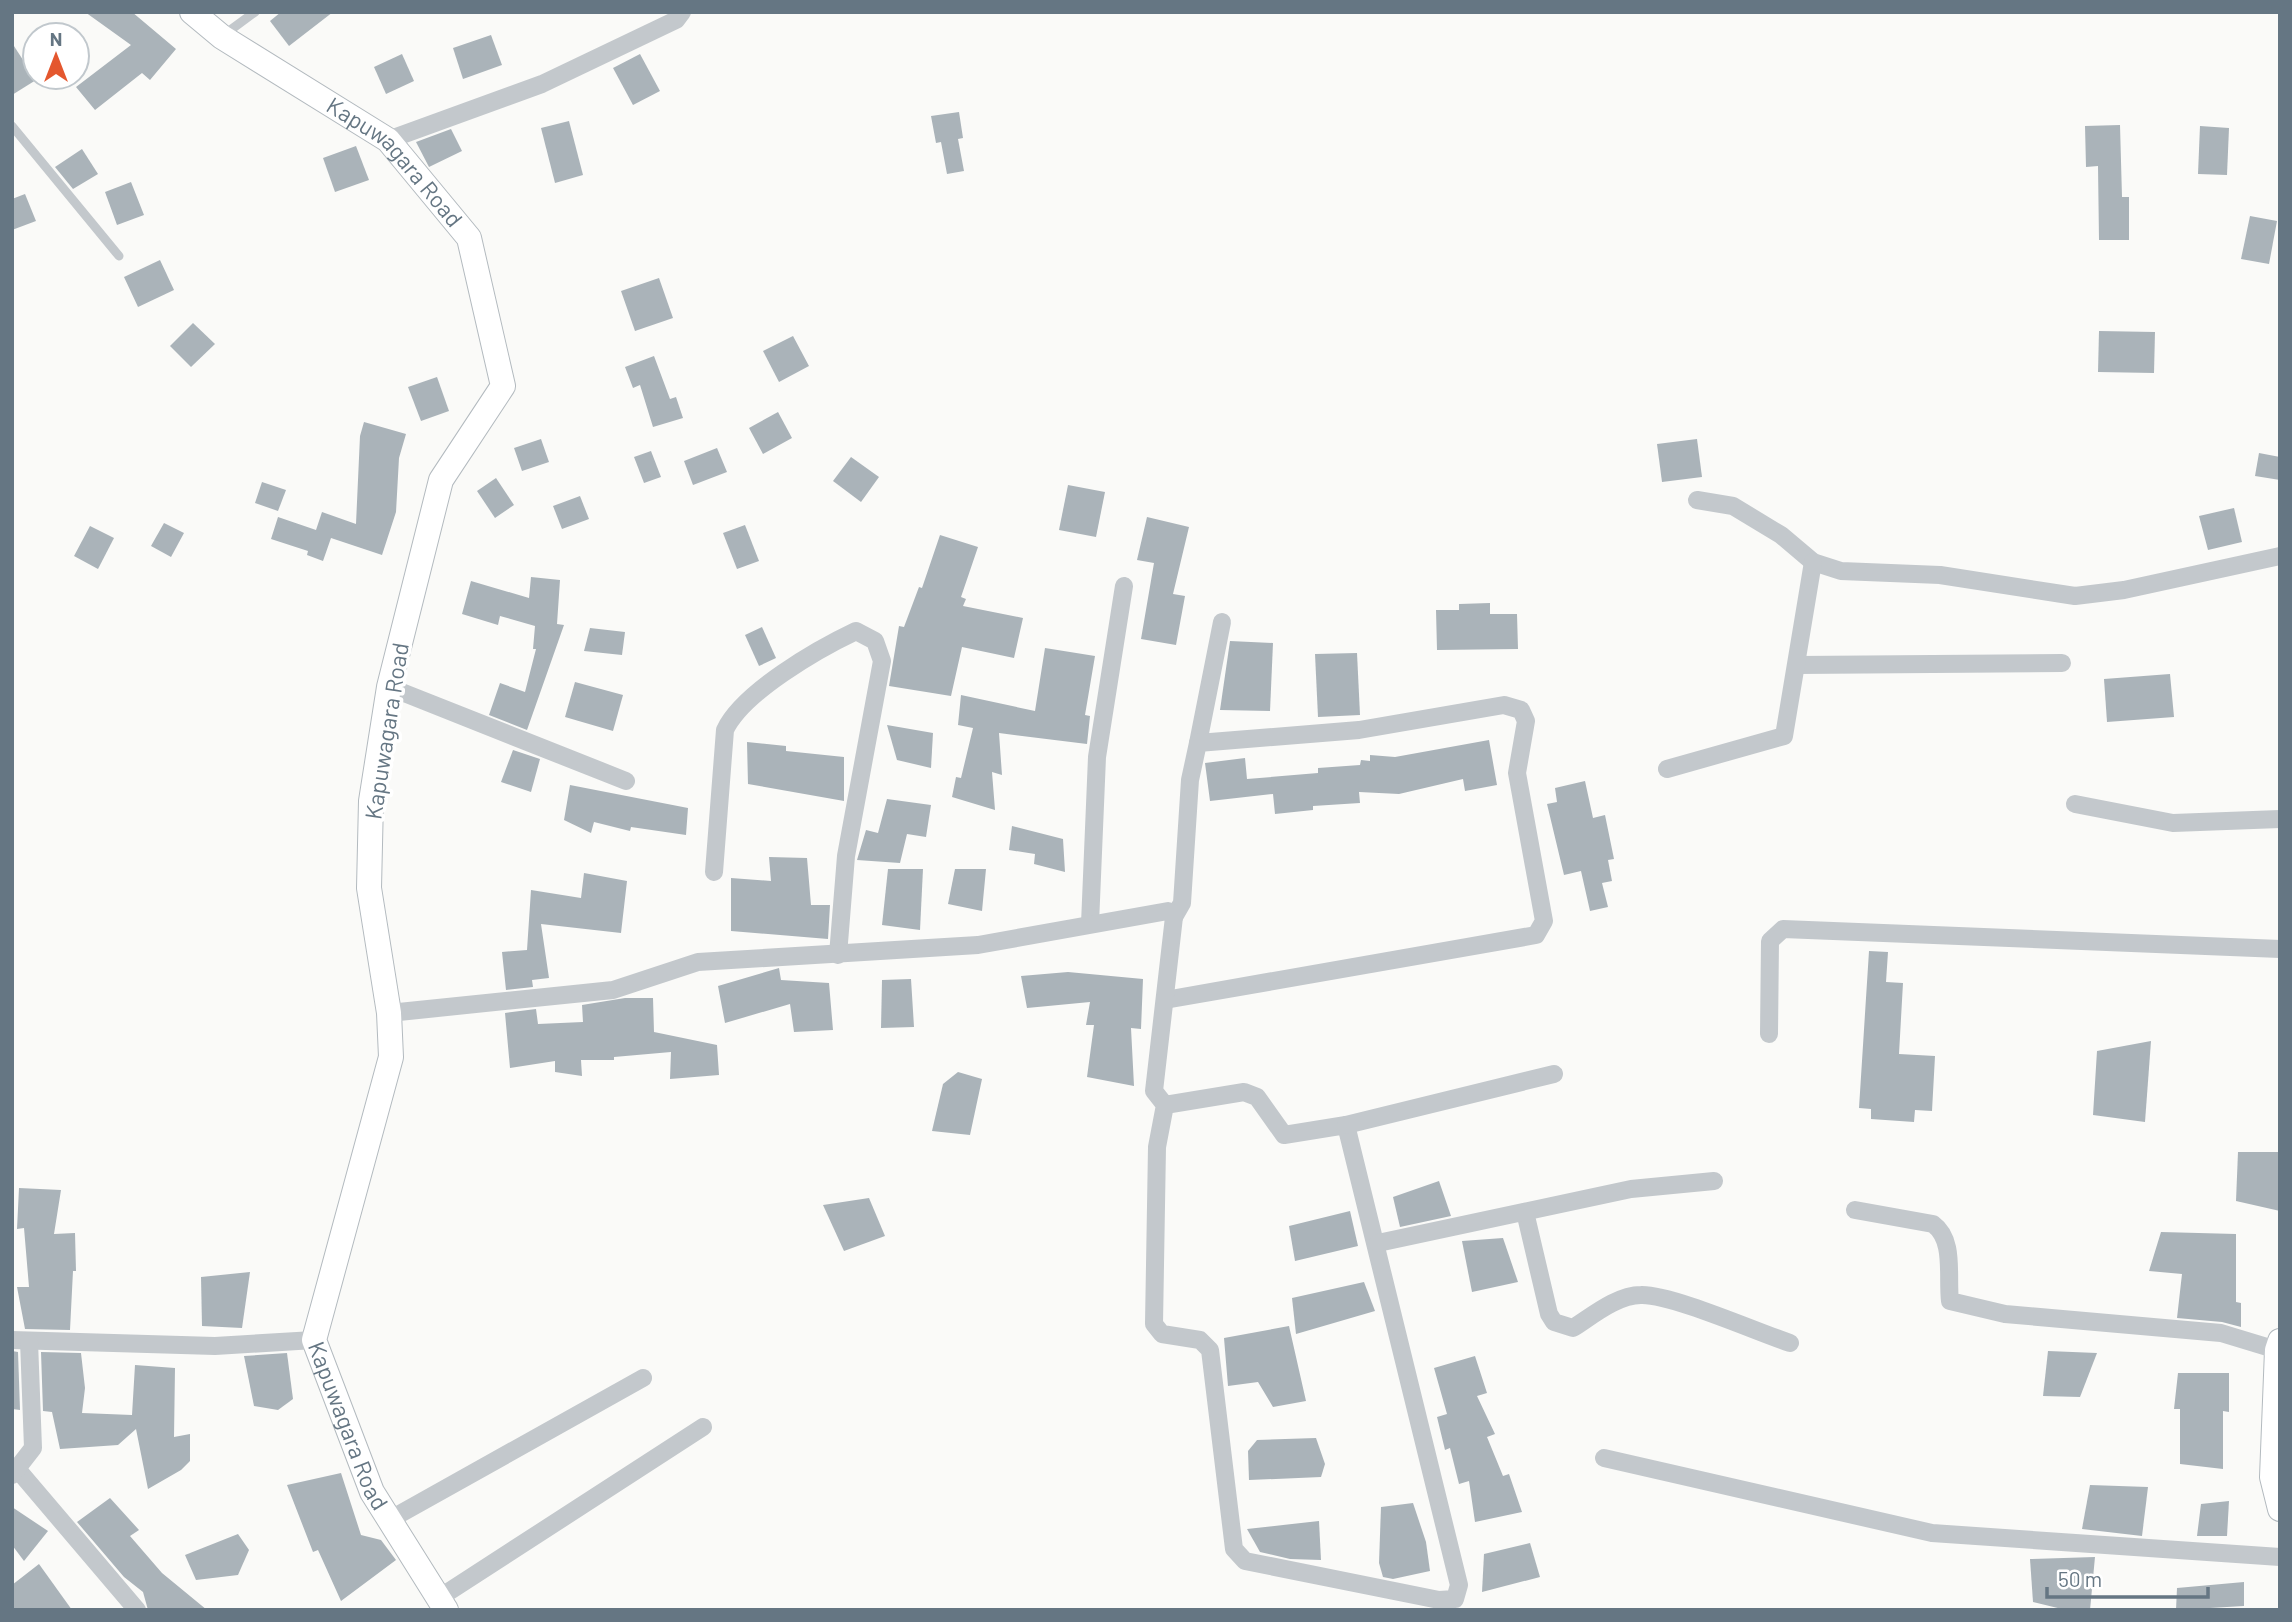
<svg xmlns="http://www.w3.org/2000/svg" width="2292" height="1622" font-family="Barlow,sans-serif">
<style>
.building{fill:#aab3b9}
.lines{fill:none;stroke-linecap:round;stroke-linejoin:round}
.secondary-casing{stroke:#b3babf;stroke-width:26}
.lane{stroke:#c3c8cc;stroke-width:9}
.street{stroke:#c3c8cc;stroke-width:18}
.secondary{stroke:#fff;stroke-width:24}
.labels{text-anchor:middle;stroke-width:7;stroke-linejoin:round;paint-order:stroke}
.street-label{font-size:23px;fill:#657683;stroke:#fff}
</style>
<rect width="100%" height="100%" fill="#fafaf8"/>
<g class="building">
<polygon points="85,12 132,12 176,49 150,80 142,73 95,110 76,87 131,45"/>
<polygon points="281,12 333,12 289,46 270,21"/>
<polygon points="491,35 502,65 463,79 453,48"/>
<polygon points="12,43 36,80 12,95"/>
<polygon points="402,54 414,81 386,94 374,67"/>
<polygon points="640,54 660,91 633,105 613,68"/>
<polygon points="959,112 963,138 958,139 964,171 947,174 941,142 936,143 931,116"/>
<polygon points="569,121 583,175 555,183 541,128"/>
<polygon points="2120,125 2122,197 2129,197 2129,240 2099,240 2098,166 2086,167 2085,126"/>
<polygon points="2200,126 2229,128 2227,175 2198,174"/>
<polygon points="451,129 462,151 429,167 416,142"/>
<polygon points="356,146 369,180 335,192 323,158"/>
<polygon points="82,149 98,174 73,189 55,167"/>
<polygon points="131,182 144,215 117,225 105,192"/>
<polygon points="25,194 36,221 12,230 12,199"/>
<polygon points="2250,216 2277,221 2269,264 2241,259"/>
<polygon points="160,260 174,290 138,307 124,277"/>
<polygon points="659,278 673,318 635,331 621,291"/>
<polygon points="193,323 215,344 191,367 170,346"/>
<polygon points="2099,331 2155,332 2154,373 2098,372"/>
<polygon points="793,336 809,366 779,382 763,351"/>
<polygon points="654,356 670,399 676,397 683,418 653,427 640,385 633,388 625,367"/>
<polygon points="437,377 449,411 421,421 408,387"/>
<polygon points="778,412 792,438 763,454 749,428"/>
<polygon points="364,422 406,434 399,458 396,512 382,555 331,538 323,561 307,555 308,551 271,539 278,517 316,530 322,512 356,524 360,436"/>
<polygon points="541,439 549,462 522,471 514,448"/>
<polygon points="1697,439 1702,477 1662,482 1657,444"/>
<polygon points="717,448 727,472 693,485 684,461"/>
<polygon points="651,451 661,477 644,483 634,457"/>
<polygon points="2259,453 2280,457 2280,480 2255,476"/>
<polygon points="851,457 879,477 861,502 833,481"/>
<polygon points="496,478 514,505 495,518 477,491"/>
<polygon points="262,482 286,490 278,511 255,503"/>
<polygon points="1068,485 1105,492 1096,537 1059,530"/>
<polygon points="580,496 589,519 562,529 553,506"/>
<polygon points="2234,508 2242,542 2208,550 2199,516"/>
<polygon points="1147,517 1189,527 1173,594 1185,596 1176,645 1141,639 1154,563 1137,560"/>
<polygon points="164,523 184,533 171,557 151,546"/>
<polygon points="745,525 759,561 737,569 723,533"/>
<polygon points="90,526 114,538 98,569 74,556"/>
<polygon points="940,535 978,547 961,597 966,599 963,606 1023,618 1014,658 962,647 951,696 889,686 899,626 904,627 919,587 922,588"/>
<polygon points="531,577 560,580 557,624 564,625 527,730 489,715 500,683 525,692 536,649 533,649 535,626 500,616 498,625 462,614 471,581 529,598"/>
<polygon points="1490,603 1490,614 1517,614 1518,649 1437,650 1436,610 1459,610 1459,604"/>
<polygon points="762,627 776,658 759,666 745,635"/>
<polygon points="590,628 625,632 622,655 584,651"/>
<polygon points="1230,641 1273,643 1270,711 1220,710"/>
<polygon points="1045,648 1095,656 1085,715 1090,716 1087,744 999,733 1002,775 992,772 995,810 952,797 956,777 961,778 973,728 958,725 961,695 1035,711"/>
<polygon points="1357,653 1360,715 1318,717 1315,654"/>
<polygon points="2170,674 2174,717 2107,722 2104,679"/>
<polygon points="575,682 623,695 613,731 565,717"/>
<polygon points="887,725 933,733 931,768 897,760"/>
<polygon points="1489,740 1497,785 1465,791 1463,779 1399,794 1359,792 1360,803 1313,806 1313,810 1275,814 1273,794 1210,801 1205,763 1245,758 1247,779 1318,773 1318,768 1360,765 1361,760 1370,761 1370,755 1395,757"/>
<polygon points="747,742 786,746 786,751 844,757 844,801 748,784"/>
<polygon points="513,750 540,759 531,792 501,782"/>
<polygon points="1585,781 1593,818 1605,815 1614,859 1608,860 1612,881 1602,883 1608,907 1590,911 1581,871 1564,875 1547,804 1557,802 1555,788"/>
<polygon points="570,785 688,808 686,835 631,827 630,831 594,822 591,833 564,820"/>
<polygon points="887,799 931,805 926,837 907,834 900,863 857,860 866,830 878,833"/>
<polygon points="1012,826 1063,839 1065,872 1034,864 1035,854 1009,850"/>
<polygon points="769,857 807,858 811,905 830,905 828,939 731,931 731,878 771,881"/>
<polygon points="888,869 923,869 920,930 882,925"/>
<polygon points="955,869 986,869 982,911 948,904"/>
<polygon points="584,873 627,881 621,933 541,924 549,978 532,980 533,987 506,990 502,952 527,950 531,890 581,898"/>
<polygon points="1869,951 1888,952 1886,982 1903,983 1899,1054 1935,1056 1932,1111 1915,1110 1914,1122 1871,1119 1871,1109 1859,1108"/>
<polygon points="779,968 781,980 829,983 833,1030 794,1032 790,1004 725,1023 718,986"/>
<polygon points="1068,972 1143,979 1141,1029 1131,1028 1134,1086 1087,1077 1094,1025 1086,1025 1090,1002 1027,1008 1021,976"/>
<polygon points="911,979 914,1027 881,1028 882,980"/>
<polygon points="625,998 653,998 654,1032 717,1045 719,1075 670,1079 671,1052 614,1057 614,1060 581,1060 582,1076 555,1072 555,1061 510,1068 505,1013 536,1009 538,1024 583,1022 582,1005"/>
<polygon points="2151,1041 2145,1122 2093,1115 2097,1051"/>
<polygon points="958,1072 982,1079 970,1135 932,1131 943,1084"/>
<polygon points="2238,1152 2280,1152 2280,1211 2236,1201"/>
<polygon points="1439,1181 1451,1216 1400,1227 1393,1197"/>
<polygon points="19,1188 61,1190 54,1234 75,1233 76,1271 73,1271 70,1330 25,1329 17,1287 29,1287 24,1228 17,1229"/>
<polygon points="869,1198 885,1236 844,1251 823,1205"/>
<polygon points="1350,1211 1358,1246 1295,1261 1289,1226"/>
<polygon points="2161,1232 2236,1234 2236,1302 2241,1303 2241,1327 2222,1322 2177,1318 2182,1274 2149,1271"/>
<polygon points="1503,1238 1518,1282 1472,1292 1462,1241"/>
<polygon points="250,1272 242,1328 202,1326 201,1277"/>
<polygon points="1364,1282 1375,1311 1296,1334 1292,1298"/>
<polygon points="1289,1326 1306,1401 1273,1407 1258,1382 1228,1386 1224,1338"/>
<polygon points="12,1351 18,1352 20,1410 12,1409"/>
<polygon points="2048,1351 2097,1353 2080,1397 2043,1396"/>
<polygon points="41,1352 81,1353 85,1388 82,1413 132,1415 135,1365 175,1368 174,1437 190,1434 190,1461 181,1470 148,1489 136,1429 118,1445 60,1449 52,1412 43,1411"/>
<polygon points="287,1353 293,1399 278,1410 254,1406 244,1356"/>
<polygon points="1475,1356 1487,1393 1477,1396 1495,1434 1487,1437 1503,1476 1509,1474 1522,1512 1475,1522 1469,1481 1459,1484 1450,1448 1445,1450 1437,1417 1447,1414 1434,1368"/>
<polygon points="2178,1373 2229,1373 2229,1412 2223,1411 2223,1469 2180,1464 2180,1409 2174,1409"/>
<polygon points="1316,1438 1325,1464 1321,1477 1249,1480 1248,1451 1257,1440"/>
<polygon points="341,1473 361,1535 381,1540 396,1560 341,1601 318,1550 313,1552 287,1485"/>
<polygon points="2090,1485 2148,1487 2142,1536 2082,1529"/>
<polygon points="110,1498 139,1530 130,1536 162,1573 207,1610 148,1610 143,1592 124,1577 77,1522"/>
<polygon points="2229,1501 2227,1536 2197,1536 2201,1504"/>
<polygon points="1413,1503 1426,1542 1430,1571 1393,1579 1383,1577 1379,1563 1381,1507"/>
<polygon points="12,1507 48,1531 24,1561 12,1545"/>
<polygon points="1319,1521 1321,1560 1290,1559 1260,1552 1247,1529"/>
<polygon points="238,1534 249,1550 238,1575 196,1580 185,1555"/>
<polygon points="1530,1543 1540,1577 1482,1592 1484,1554"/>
<polygon points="2095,1557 2090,1610 2066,1610 2033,1602 2030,1559"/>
<polygon points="39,1564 72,1610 12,1610 12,1585"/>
<polygon points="2244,1582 2244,1606 2176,1610 2177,1588"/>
</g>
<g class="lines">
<defs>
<g id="secondary">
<path id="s1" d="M192 12 222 37 388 140 469 238 503 386 441 480 389 687 371 801 369 888 389 1013 391 1057 314 1340 372 1492 446 1610"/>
<polyline points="2280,1341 2277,1350 2272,1477 2280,1509"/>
</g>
</defs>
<use href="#secondary" class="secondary-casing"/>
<g class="lane">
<polyline points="225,34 255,12"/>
<polyline points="12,126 119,256"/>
</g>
<g class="street">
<polyline points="388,140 542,84 676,20 682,12"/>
<polyline points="1697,500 1733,506 1781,535 1813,562 1841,571 1940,575 2075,596 2124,590 2280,556"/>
<polyline points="1797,665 2062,663"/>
<polyline points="389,687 626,781"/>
<polyline points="1198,743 1222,622"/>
<polyline points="1667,769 1784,736 1813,562"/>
<polyline points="2075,804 2173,823 2280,819"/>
<path d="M714 872 725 730C743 692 818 649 856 631L875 641 882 661 846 856 838 955"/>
<polyline points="1090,924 1097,757 1124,586"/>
<polyline points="1165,1000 1536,935 1544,921 1517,773 1526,721 1521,710 1504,705 1359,730 1198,743 1190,780 1182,903 1174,917"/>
<polyline points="389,1013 613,990 698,962 978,945 1168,911 1174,917 1154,1091 1165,1105 1244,1092 1257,1097 1284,1135 1346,1125 1459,1585 1455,1599 1439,1600 1245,1561 1234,1549 1210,1350 1200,1340 1162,1334 1154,1324 1157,1147 1165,1105"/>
<polyline points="1769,1034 1770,941 1783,929 2280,949"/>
<polyline points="1346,1125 1554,1074"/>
<path d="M1855 1210 1933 1224C1955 1240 1947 1275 1950 1301L2005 1314 2221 1333 2277 1350"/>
<path d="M1525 1212 1549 1314 1554 1322 1573 1328C1592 1316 1617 1295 1641 1295 1671 1294 1757 1332 1790 1343"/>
<polyline points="1378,1243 1631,1189 1714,1181"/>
<polyline points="12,1340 215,1346 314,1340"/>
<polyline points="1604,1458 1932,1533 2280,1557"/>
<polyline points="18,1470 137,1610"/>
<polyline points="12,1475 33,1448 29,1341"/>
<polyline points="389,1520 643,1378"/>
<polyline points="439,1598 703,1427"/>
</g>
<use href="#secondary" class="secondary"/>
</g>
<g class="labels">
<g class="street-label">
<text dy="8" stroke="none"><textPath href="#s1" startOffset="254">Kapuwagara Road</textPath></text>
<text transform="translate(387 731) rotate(-81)" y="8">Kapuwagara Road</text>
<text dy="8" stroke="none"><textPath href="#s1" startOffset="1598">Kapuwagara Road</textPath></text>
</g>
</g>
<rect width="2292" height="1622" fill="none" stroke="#657683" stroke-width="28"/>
<g transform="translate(56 56)"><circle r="33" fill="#ffffff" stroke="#c1c8cd" stroke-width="2"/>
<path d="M0-5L12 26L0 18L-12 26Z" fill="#e4572e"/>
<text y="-10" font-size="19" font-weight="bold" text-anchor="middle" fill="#657683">N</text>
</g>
<path d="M2047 1587v10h161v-10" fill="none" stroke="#657683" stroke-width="3.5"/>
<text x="2058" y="1587" font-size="21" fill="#657683" stroke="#ffffff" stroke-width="5" paint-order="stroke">50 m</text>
</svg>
